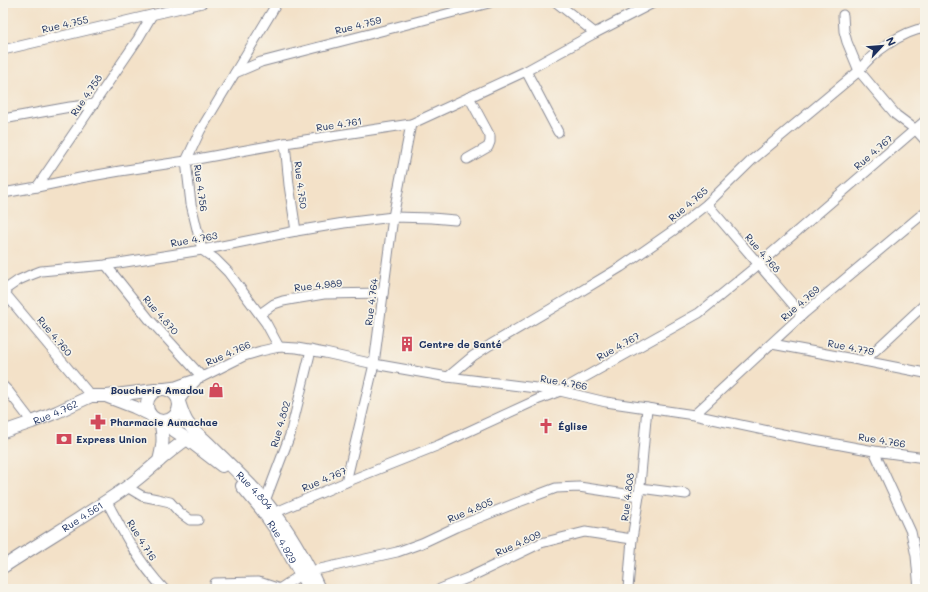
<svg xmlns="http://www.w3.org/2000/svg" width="928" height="592" font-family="Mali,sans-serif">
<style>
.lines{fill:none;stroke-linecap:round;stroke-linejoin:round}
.minor-casing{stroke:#878893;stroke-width:11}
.major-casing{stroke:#878893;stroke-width:14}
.minor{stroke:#fff;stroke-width:9}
.major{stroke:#fff;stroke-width:12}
.labels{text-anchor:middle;stroke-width:3.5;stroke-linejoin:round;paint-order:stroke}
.street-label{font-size:10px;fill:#1b2f5e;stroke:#f7f3e8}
.poi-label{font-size:10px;font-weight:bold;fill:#1b2f5e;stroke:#f7f3e8;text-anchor:start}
</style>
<rect width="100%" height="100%" fill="#f7f3e8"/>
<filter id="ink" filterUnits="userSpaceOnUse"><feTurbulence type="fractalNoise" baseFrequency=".025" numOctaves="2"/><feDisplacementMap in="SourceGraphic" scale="8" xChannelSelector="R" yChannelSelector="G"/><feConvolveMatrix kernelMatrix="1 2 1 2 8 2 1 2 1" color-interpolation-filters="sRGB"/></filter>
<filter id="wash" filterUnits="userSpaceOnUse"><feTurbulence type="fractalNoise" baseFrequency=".012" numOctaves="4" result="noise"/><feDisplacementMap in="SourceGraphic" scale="16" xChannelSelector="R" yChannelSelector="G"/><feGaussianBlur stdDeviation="0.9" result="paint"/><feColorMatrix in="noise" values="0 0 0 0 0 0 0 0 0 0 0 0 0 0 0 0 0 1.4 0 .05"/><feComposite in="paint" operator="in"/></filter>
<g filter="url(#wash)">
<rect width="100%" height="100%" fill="#f3e1c8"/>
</g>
<g filter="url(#ink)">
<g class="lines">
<defs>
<g id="minor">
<polyline points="277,3 200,131 186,161 191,204 202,250 215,259 228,272 266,323 279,347"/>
<polyline points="557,3 595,33"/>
<polyline points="843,15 844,31 847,42 859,71 896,115 916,130 925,140"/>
<polyline points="3,50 202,3"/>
<polyline points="526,71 558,132"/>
<polyline points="235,73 261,62 489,3"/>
<polyline points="3,119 70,107 94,104"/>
<polyline points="285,143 289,185 296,231"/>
<polyline points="467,159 488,147 490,142 490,136 469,97"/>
<polyline points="37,187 138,39 152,15"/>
<polyline points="3,193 37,187 80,178 120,171 186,161 285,143 411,124 526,71 595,33 653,3"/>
<polyline points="707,204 802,315"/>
<polyline points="106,265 149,319 202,377"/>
<polyline points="260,314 274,304 283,301 294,299 324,294 383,293"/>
<polyline points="772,344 864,361 925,373"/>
<polyline points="864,361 925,304"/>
<path d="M448 377 473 356 490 345 568 299 621 267 674 230 707 204 752 160 859 71C871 53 903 31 925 28"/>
<polyline points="3,386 9,392 32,422"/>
<polyline points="161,388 176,386 187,382 202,377 244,356 261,351 279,347 297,348 325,353 374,364 448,377 560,391 606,402 694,415 787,435 874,451 925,458"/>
<polyline points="91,396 3,291 19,280 28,276 41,271 106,265 202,250 296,231 344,223 393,217 432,218 455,220"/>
<path d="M179 402C184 393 189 388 196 381"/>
<polyline points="694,415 802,315 925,212"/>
<polyline points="874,451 911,532 916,556 919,589"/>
<polyline points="346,482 374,364 393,217 411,124"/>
<polyline points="127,487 142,496 157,499 170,502 179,512 190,520 198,520"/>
<polyline points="640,488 686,494"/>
<path d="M106 500C123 532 139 563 164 589"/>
<polyline points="265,501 290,435 311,350"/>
<polyline points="274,513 346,482 439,445 539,399 560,391 699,313 759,264 925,121"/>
<polyline points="311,571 397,552 422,543 456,527 516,503 556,488 579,487 639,496"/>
<polyline points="215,583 257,582 262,583 280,589"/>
<polyline points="279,589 302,574"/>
<polyline points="440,589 470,577 541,543 585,532 632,539"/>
<polyline points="628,589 632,539 639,496 647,408"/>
</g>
<g id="major">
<circle cx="163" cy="405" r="16"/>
<polyline points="108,397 134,407 149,414"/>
<path id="s1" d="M179 402C181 408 183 415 187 422 192 430 201 436 208 443 225 460 242 476 258 493 283 520 304 556 319 589"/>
<polyline points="160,421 187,439 222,466"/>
<path id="s2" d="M3 432 32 422 57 412 91 396H107L155 390"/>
<path d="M159 461C163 445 164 438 160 421"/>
<path id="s3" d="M242 486 262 510 276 530 309 589"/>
<path id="s4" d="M3 567C44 540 87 515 127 487 148 472 166 453 187 439"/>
</g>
</defs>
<use href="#minor" class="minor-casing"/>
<use href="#major" class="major-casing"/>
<use href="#minor" class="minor"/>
<use href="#major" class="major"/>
</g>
</g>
<defs>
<symbol id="building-bare" viewBox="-9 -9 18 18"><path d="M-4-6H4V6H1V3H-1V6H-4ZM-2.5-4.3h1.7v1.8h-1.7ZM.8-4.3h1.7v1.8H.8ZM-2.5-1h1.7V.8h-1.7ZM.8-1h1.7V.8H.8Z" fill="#d1495b" stroke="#f7f3e8" stroke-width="2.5" paint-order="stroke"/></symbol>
<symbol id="shop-bare" viewBox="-9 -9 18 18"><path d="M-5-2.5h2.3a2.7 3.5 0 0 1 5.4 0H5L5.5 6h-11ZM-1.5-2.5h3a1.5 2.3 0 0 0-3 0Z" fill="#d1495b" stroke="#f7f3e8" stroke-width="2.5" paint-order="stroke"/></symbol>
<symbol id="pharmacy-bare" viewBox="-9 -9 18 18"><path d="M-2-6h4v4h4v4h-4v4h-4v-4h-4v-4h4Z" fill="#d1495b" stroke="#f7f3e8" stroke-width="2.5" paint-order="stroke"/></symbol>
<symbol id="church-bare" viewBox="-9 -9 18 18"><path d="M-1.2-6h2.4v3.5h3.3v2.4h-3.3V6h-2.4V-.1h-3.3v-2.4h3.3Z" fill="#d1495b" stroke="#f7f3e8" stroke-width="2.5" paint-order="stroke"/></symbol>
<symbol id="bank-bare" viewBox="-9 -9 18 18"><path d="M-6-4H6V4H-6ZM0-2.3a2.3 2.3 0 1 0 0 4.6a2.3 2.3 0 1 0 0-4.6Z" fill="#d1495b" stroke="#f7f3e8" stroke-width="2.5" paint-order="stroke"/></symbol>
</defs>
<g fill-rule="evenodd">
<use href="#building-bare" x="396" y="333" width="22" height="22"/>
<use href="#shop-bare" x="205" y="379" width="22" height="22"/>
<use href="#pharmacy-bare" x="87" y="411" width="22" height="22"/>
<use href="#church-bare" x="535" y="415" width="22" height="22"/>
<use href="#bank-bare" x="53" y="428" width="22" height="22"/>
</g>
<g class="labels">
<g class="street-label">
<text transform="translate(65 24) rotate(-13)" y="4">Rue 4.755</text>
<text transform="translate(358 25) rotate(-14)" y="4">Rue 4.759</text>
<text transform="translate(86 95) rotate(-56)" y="4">Rue 4.758</text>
<text transform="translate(339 124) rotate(-9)" y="4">Rue 4.761</text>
<text transform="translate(873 152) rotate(-41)" y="4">Rue 4.767</text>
<text transform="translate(301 185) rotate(83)" y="4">Rue 4.750</text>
<text transform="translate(201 188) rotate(82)" y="4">Rue 4.756</text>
<text transform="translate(688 204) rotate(-40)" y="4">Rue 4.765</text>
<text transform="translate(194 239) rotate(-10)" y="4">Rue 4.763</text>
<text transform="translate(763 253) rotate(49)" y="4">Rue 4.768</text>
<text transform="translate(318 285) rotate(-6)" y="4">Rue 4.989</text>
<text transform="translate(371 302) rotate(-83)" y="4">Rue 4.764</text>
<text transform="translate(800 303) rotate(-41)" y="4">Rue 4.769</text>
<text transform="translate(161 315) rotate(49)" y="4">Rue 4.870</text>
<text transform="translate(55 336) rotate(50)" y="4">Rue 4.760</text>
<text transform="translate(618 346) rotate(-29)" y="4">Rue 4.767</text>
<text transform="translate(851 347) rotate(11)" y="4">Rue 4.779</text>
<text transform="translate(228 353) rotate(-24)" y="4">Rue 4.766</text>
<text transform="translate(564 382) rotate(10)" y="4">Rue 4.766</text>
<text dy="4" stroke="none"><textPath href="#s2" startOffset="56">Rue 4.762</textPath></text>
<text transform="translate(280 424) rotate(-74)" y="4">Rue 4.802</text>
<text transform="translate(882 440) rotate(9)" y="4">Rue 4.766</text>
<text transform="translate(324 479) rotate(-23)" y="4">Rue 4.767</text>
<text dy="4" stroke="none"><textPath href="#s1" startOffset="118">Rue 4.804</textPath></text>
<text transform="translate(627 497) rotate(-83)" y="4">Rue 4.808</text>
<text transform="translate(470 510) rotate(-23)" y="4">Rue 4.805</text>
<text dy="4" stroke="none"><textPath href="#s4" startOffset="94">Rue 4.561</textPath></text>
<text transform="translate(142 540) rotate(58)" y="4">Rue 4.716</text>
<text dy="4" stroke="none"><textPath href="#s3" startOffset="69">Rue 4.929</textPath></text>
<text transform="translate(518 543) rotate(-24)" y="4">Rue 4.809</text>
</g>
<g class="poi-label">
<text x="419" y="348">Centre de Santé</text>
<text x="204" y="394" text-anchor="end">Boucherie Amadou</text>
<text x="110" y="426">Pharmacie Aumachae</text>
<text x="558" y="430">Église</text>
<text x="76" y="443">Express Union</text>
</g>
</g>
<rect width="928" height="592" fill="none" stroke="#f7f3e8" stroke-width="16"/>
<g transform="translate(882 46) rotate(64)" stroke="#f7f3e8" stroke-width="3" paint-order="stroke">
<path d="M0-3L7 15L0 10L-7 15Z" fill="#1b2f5e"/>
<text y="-6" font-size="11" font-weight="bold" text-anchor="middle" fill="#1b2f5e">N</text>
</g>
</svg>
